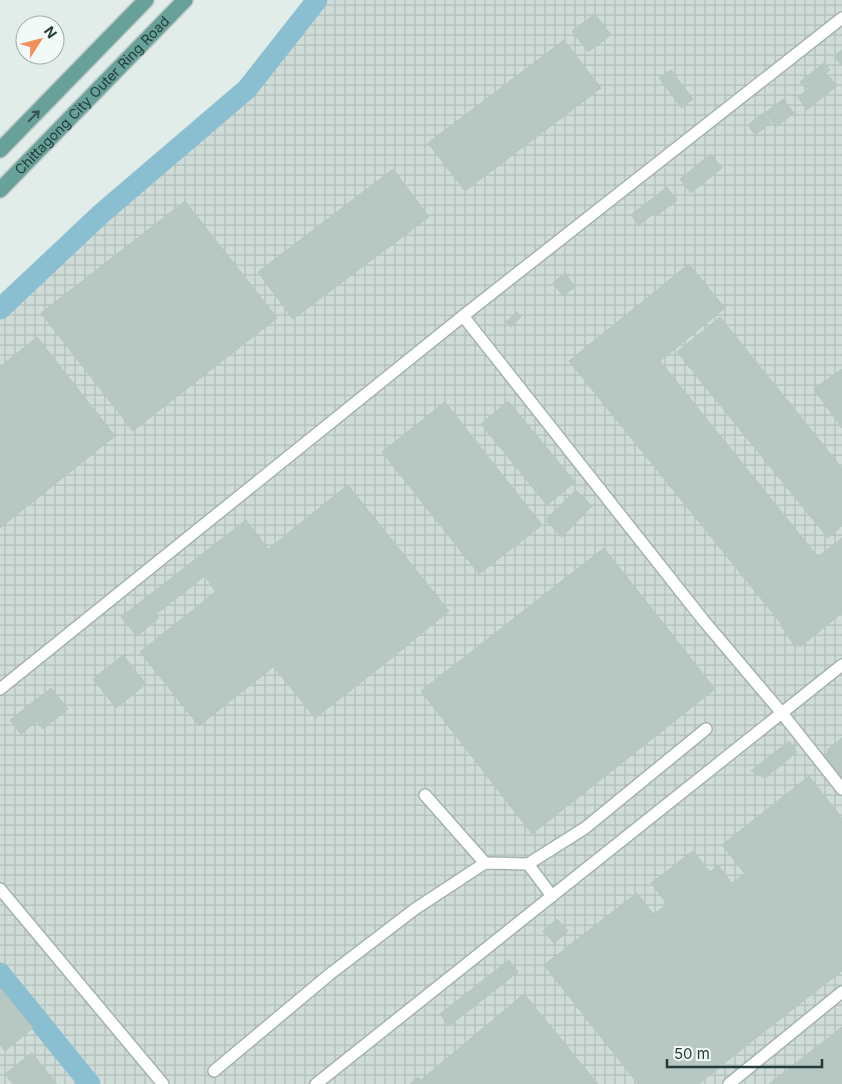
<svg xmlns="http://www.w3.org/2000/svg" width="842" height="1084" font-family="Inter,sans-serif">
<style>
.industrial{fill:url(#industrial-grid)}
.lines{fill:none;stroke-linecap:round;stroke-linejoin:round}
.canal{stroke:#8abed1;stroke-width:21}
.building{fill:#b7c7c2;stroke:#b4c6c0}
.lane-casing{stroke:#a5b4b1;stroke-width:14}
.primary-casing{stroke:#c1c9c8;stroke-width:18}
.lane{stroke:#fff;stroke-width:11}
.primary{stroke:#67a199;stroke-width:15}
.oneway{stroke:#335651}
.labels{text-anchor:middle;stroke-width:4;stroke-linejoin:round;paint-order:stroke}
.street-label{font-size:14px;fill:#223d39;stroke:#f2f9f6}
</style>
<defs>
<pattern id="industrial-grid" width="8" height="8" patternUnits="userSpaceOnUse" patternTransform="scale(1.25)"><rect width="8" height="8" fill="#d0dcd8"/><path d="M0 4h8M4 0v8" fill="none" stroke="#b2beba"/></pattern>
</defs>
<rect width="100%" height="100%" fill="#e2ece9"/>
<polygon class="industrial" points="315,0 842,0 842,1084 0,1084 0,306 218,111"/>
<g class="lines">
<g class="canal">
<polyline points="0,309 102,213 247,89 317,0"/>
<polyline points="0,973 90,1084"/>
</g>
</g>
<g class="building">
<polygon points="595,14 611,35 588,52 572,31"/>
<polygon points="564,40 601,88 465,191 428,143"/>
<polygon points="842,50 842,64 841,65 834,56"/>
<polygon points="824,63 830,70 806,89 800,82"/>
<polygon points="671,70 693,99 682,108 659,78"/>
<polygon points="827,74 837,86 807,110 798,97"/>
<polygon points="783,99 794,113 776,127 765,113"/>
<polygon points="763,113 771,123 755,135 748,125"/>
<polygon points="711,154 722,168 691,193 680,179"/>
<polygon points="393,169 429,217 293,319 258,272"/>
<polygon points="667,187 677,200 656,216 654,213 639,225 631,215"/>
<polygon points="185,201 277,318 133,431 41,313"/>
<polygon points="689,264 725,308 660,361 818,557 842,538 842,613 800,647 569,361"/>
<polygon points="565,273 575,287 563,296 553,283"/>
<polygon points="517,312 521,317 511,327 506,322"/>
<polygon points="720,317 842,468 842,526 828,538 677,352"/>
<polygon points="37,337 115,436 0,528 0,367"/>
<polygon points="842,369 842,428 814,389"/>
<polygon points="508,401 575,482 547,505 481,424"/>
<polygon points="445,402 542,525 479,574 382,452"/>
<polygon points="348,485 449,611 383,665 282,538"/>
<polygon points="576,490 592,506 562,537 545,520"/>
<polygon points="246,520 269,550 215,591 205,576 156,614 159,618 137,636 121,617"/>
<polygon points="282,538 383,665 315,718 214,593"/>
<polygon points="604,548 715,689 532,834 421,691"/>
<polygon points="214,593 273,667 199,726 140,652"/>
<polygon points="801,611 816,633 795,647 781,625"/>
<polygon points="123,655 146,684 116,708 93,679"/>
<polygon points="51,688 68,709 43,729 37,721 21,734 10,720"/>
<polygon points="842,738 842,786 820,759 828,752 827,750"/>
<polygon points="789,741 797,752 765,778 751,771"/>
<polygon points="809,776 842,818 842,971 833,978 762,887 758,890 722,845"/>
<polygon points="693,851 710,872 718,865 732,883 745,873 758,890 762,887 833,978 752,1041 654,914 667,904 651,883"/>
<polygon points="637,893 752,1041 699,1084 638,1084 544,965"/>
<polygon points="557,919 568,931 554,943 543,931"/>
<polygon points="509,960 518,972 449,1026 440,1014"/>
<polygon points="0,988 33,1028 5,1051 0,1045"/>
<polygon points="524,994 598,1084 424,1084 421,1080"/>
<polygon points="842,1027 842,1084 769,1084"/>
<polygon points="32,1053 57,1084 13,1084 5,1074"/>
<polygon points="418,1077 424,1084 410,1084"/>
</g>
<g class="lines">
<defs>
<g id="lane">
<polyline points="463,316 704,621 781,712 842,789"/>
<polyline points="0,689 463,316 842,18"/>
<polyline points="425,795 485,863"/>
<polyline points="528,864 585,828 706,729"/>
<polyline points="0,889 163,1084"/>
<polyline points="214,1071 330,974 415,909 485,863 528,864 552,896"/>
<polyline points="316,1084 842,665"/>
<polyline points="729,1084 842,992"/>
</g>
<g id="primary">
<polyline points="0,150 146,0"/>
<path id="s1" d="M0 190 185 0"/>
</g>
</defs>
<use href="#lane" class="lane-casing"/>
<use href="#primary" class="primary-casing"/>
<use href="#lane" class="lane"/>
<use href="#primary" class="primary"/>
</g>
<defs><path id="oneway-shaft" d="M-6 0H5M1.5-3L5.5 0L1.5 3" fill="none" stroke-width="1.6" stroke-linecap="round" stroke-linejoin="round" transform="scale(1.25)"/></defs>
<use class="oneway" href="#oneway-shaft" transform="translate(34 116) rotate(-45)"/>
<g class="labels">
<g class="street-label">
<text dy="5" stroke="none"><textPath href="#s1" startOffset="132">Chittagong City Outer Ring Road</textPath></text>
</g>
</g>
<g transform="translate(40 40) rotate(54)"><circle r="24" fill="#f2f9f6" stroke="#9faeaa"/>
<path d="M0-4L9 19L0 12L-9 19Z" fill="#f1905b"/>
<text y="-8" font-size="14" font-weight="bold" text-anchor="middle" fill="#223d39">N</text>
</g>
<path d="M667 1059v8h155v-8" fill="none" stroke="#223d39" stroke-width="2.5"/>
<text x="674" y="1059" font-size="15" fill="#223d39" stroke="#f2f9f6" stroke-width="4" paint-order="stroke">50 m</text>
</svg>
